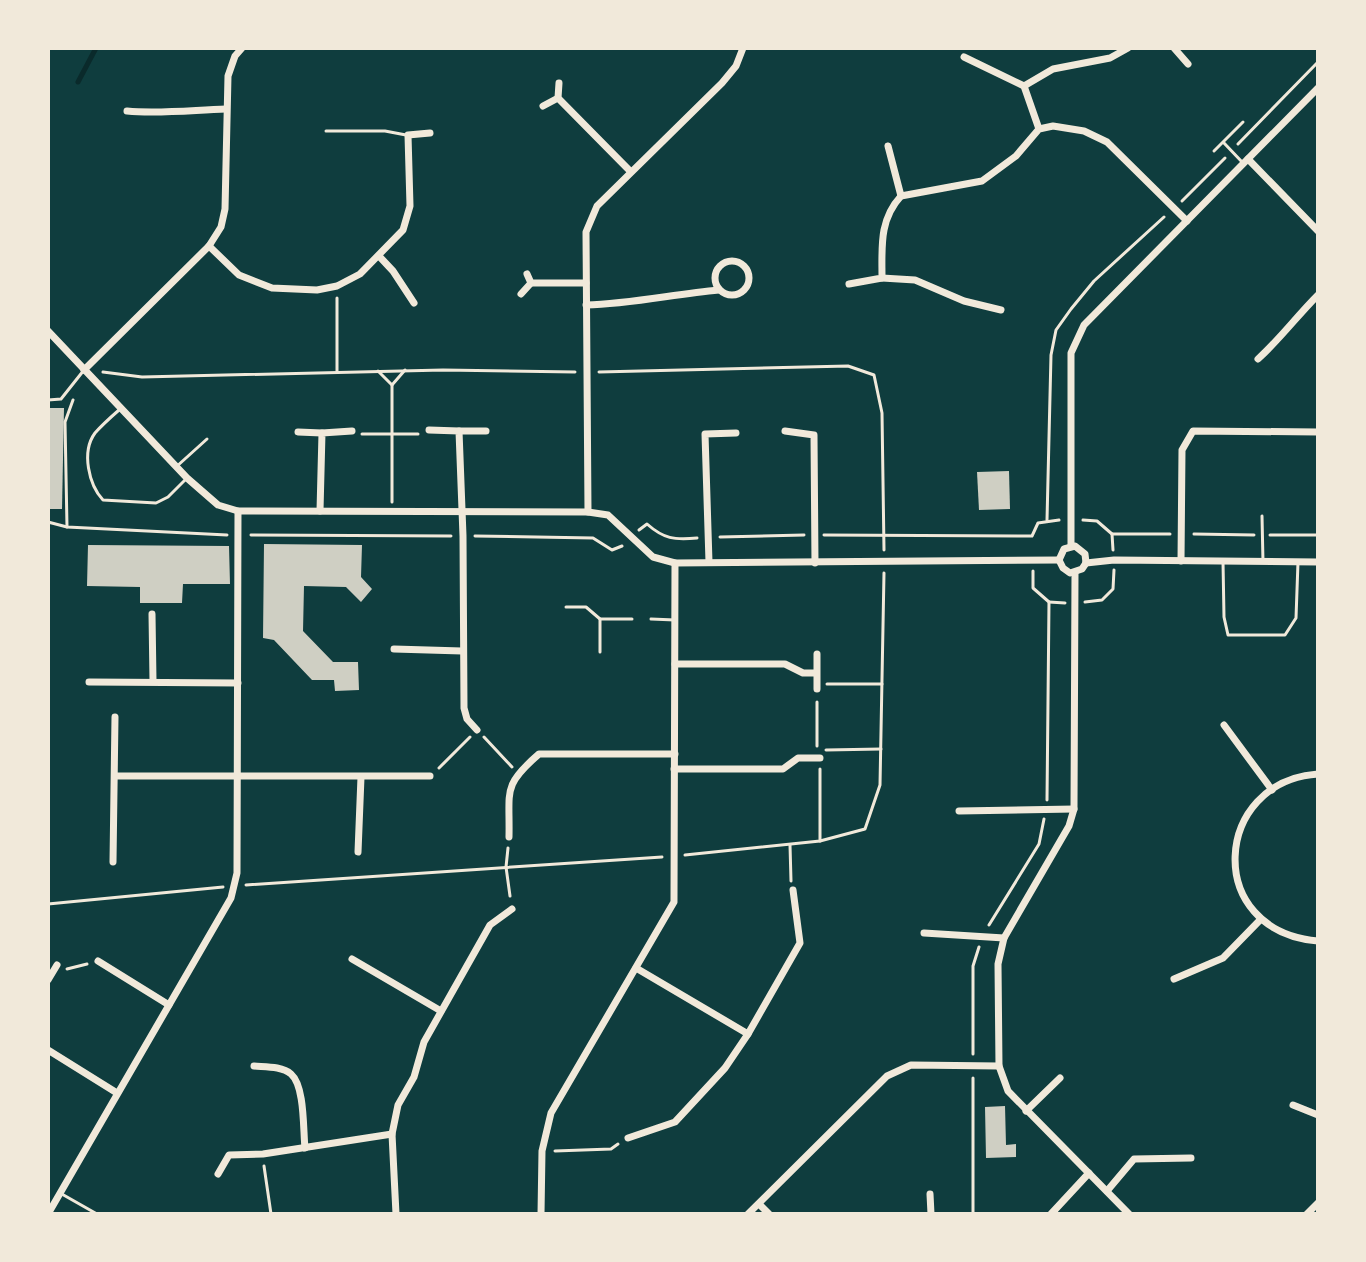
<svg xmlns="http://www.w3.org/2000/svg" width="1366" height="1262" font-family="'Exo 2',sans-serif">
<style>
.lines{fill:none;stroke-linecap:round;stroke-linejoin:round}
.stream{stroke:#0a2a2b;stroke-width:5}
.building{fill:#cfcfc3}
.path{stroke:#f1e9da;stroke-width:3}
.service{stroke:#f1e9da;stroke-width:3}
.minor{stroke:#f1e9da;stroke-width:7}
</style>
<rect width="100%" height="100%" fill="#0f3d3e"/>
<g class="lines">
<polyline class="stream" points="78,82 96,48"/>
</g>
<g class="building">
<polygon points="48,408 64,408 62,509 48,509"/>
<polygon points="1009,471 1010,509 979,510 977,472"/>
<polygon points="264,544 362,545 361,577 372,589 361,602 346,587 304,586 303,631 333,662 358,662 359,690 335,691 334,680 312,680 274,640 263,638"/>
<polygon points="88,545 229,546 230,584 183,584 182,603 140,603 140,587 87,586"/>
<polygon points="1005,1106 1006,1145 1016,1144 1016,1157 986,1158 985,1107"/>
</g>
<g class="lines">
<g class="path">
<polyline points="1238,144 1318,62"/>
<polyline points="1182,201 1225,158"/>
<polyline points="337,371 337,298"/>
<polyline points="378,371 392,385 392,502"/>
<polyline points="103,372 142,377 443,370 575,372"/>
<polyline points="599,372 848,366 874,375 882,413 884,550"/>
<polyline points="392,385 405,370"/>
<polyline points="362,434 418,434"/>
<polyline points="1047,520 1051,355 1056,330 1071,309 1094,281 1164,217"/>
<polyline points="1083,520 1097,521 1112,534 1170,534"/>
<polyline points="48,522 67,527 227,535"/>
<polyline points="67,527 65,422 73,400"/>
<path d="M639 530 647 524C664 539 674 540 697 538"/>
<polyline points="1112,534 1113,550"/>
<polyline points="1194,534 1254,535"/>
<polyline points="251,535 451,536"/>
<polyline points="824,535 1032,536 1038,523 1059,520"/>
<polyline points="1270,535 1318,535"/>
<polyline points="475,536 593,538 612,550 622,546"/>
<polyline points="720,537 804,535"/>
<polyline points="1033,571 1033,588 1049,602 1047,800"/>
<polyline points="1049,602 1065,603"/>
<polyline points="1085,602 1102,600 1113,589 1114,570"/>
<polyline points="827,684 882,684"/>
<polyline points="817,702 817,746"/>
<polyline points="484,737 512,767"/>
<polyline points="826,750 881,749"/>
<polyline points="439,768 470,737"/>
<polyline points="820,769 820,841"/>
<polyline points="790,845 791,881"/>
<polyline points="508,848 506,867 510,896"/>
<polyline points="685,855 820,841 865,829 880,785 884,573"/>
<polyline points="246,885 662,857"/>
<polyline points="48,904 223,887"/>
<polyline points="989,925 1039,844 1044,819"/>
<polyline points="67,969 87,964"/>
<polyline points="973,1054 973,966 979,947"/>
<polyline points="555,1151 611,1149 618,1144"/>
<polyline points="264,1166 271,1214"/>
<polyline points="973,1214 973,1078"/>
</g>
<g class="service">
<polyline points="326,131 385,131 406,135"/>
<polyline points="1224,143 1243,163"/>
<polyline points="1214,151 1243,122"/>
<polyline points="48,400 61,399 84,370"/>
<path d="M119 410C111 417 102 425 95 433 81 452 89 485 103 500L156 503 168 497 187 478"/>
<polyline points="176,467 207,439"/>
<polyline points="1262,516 1263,562"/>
<polyline points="1223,562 1224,617 1228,635 1285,635 1296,618 1298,562"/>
<polyline points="566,607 586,607 600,619"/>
<polyline points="651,619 675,620"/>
<polyline points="600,652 600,619 632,619"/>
<polyline points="60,1193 97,1214"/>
</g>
<g class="minor">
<polyline points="1174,48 1188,64"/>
<polyline points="964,57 1024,86 1039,129"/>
<polyline points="559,83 558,98 630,171"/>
<polyline points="1024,86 1053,69 1110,58 1128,48"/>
<polyline points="543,106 558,98"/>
<path d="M127 111C159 114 193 110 226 109"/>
<polyline points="888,146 901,196 982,181 1016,156 1039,129 1053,126 1084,131 1107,142 1187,221"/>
<polyline points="1248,159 1318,231"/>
<polyline points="209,246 239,275 272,288 317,290 337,286 360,274 403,230 410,206 408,135 430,133"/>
<polyline points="379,256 393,271 414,303"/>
<circle cx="732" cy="278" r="17"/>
<polyline points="527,274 531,283 586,283"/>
<polyline points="882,278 915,280 964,301 1001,310"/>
<path d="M849 284 882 278C882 247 879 220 901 196"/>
<polyline points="521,294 531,283"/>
<path d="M586 305C631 304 674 294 719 290"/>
<polyline points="48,331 187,478 218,505 238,511 588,512 608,515 653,557 675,563 1059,560"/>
<path d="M1258 359C1280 339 1297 316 1318 295"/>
<polyline points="84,370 209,246 221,227 225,209 228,76 235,56 242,48"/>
<polyline points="429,430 459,431 463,536 464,708 467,719 477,730"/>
<polyline points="459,431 486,431"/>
<polyline points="785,431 814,435 815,563"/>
<polyline points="298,432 322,433"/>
<polyline points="320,511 322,433 352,431"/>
<polyline points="588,512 586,232 597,206 722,83 736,66 743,48"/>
<polyline points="1071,546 1071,353 1084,325 1318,88"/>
<polyline points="1059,560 1064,549 1075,546 1085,554 1086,563"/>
<polyline points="1059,560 1063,568 1070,573 1082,569 1086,563"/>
<polyline points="1181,561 1182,450 1193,431 1318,432"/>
<polyline points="709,562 705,434 736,433"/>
<polyline points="1086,563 1114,560 1318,562"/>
<polyline points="1075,573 1074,809 1069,826 1004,938 998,964 999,1066 1008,1091 1129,1214"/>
<polyline points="152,614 153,681"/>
<polyline points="394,649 462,651"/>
<polyline points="675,664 785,664 803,673 816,673"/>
<polyline points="89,682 238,683"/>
<polyline points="817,689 817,654"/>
<polyline points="1224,725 1272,790"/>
<polyline points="674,769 783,769 798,758 820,758"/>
<path d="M1318 774C1213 781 1202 931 1318 941"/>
<polyline points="115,776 430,776"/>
<polyline points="959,811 1074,809"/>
<path d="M509 837C510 790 502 786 539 754H675"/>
<polyline points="358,852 361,777"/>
<polyline points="113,862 115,717"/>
<polyline points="924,933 1004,938"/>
<polyline points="352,959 441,1011"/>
<polyline points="98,961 169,1005"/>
<polyline points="636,968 748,1034 800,943 793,890"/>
<polyline points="1174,979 1223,958 1261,919"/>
<polyline points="48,980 57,965"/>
<polyline points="48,1050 117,1093"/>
<path d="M254 1066C265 1067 282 1066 291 1074 305 1086 303 1130 305 1148"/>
<polyline points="1293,1105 1318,1115"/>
<polyline points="1026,1111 1060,1078"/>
<polyline points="628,1138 675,1122 725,1068 748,1034"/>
<polyline points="218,1174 229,1155 263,1154 392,1134"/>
<polyline points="1107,1191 1134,1159 1191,1158"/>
<polyline points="930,1194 931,1214"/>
<polyline points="759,1204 769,1214"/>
<polyline points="48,1214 231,898 237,873 238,511"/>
<polyline points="396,1214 392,1134 398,1105 414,1077 424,1042 490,925 512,909"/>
<polyline points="541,1214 542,1151 551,1113 674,902 675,563"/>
<polyline points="748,1214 887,1076 911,1065 999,1066"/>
<polyline points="1051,1214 1089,1173"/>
<polyline points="1307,1214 1318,1203"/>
</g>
</g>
<rect width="1366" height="1262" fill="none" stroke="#f1e9da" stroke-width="100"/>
</svg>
